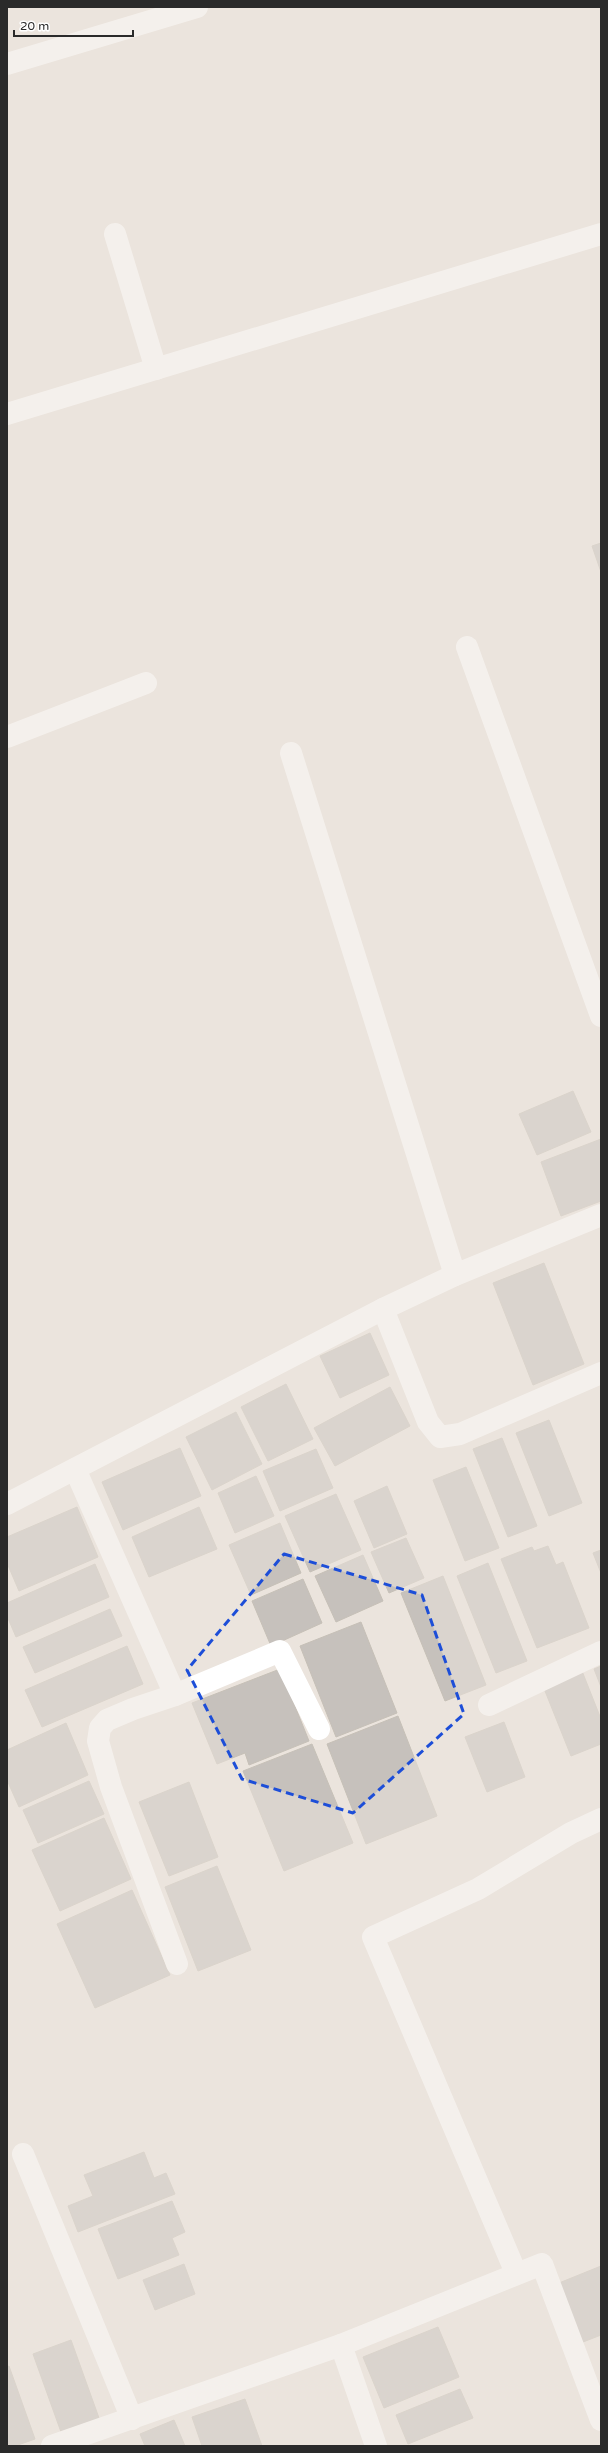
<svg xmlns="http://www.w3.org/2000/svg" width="608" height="2453" font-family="'Varela Round',sans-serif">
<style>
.building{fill:#c6c1bc;stroke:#c6c0b7}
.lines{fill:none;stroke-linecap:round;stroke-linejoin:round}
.minor{stroke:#fff;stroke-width:22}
.marked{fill:none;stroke:#1d4ed8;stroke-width:3;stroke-dasharray:8 5;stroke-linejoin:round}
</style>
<rect width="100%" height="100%" fill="#ebe4dd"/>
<g class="building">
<polygon points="601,543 601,572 592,546"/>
<polygon points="573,1091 591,1132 537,1155 519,1114"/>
<polygon points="601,1139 601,1201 561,1216 541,1162"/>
<polygon points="544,1263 584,1364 533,1385 493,1283"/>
<polygon points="370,1333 389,1375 340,1398 320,1356"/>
<polygon points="286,1384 313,1439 268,1461 241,1407"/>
<polygon points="390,1387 410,1426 335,1466 314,1428"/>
<polygon points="236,1412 262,1464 212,1490 186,1437"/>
<polygon points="549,1420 582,1503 549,1516 516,1433"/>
<polygon points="502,1438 537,1526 508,1537 473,1449"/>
<polygon points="180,1448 201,1496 123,1530 102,1482"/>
<polygon points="316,1449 333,1488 280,1511 263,1471"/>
<polygon points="466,1467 499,1548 465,1561 433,1480"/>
<polygon points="256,1476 274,1516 235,1533 218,1493"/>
<polygon points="387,1486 407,1534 374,1548 354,1501"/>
<polygon points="336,1494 361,1550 310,1572 285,1516"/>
<polygon points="77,1507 98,1557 19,1591 7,1563 7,1537"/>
<polygon points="199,1507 217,1549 149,1577 132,1537"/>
<polygon points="280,1523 301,1573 251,1595 229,1545"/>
<polygon points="406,1538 424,1578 389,1593 371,1552"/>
<polygon points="548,1546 556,1565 563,1562 589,1628 537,1648 501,1559 532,1547 534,1551"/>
<polygon points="601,1550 601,1573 593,1553"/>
<polygon points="363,1555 383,1601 336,1622 315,1576"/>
<polygon points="488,1563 527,1661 496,1673 457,1576"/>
<polygon points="95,1564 109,1597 16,1637 7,1616 7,1603"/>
<polygon points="443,1576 486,1685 445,1701 401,1593"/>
<polygon points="303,1579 322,1623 271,1646 252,1601"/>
<polygon points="110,1609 122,1636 35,1673 23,1647"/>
<polygon points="361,1622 397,1713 336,1737 300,1646"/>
<polygon points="127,1646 143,1684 42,1727 25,1690"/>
<polygon points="601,1666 601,1687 594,1669"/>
<polygon points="280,1669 309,1741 249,1765 245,1753 217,1764 192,1703"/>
<polygon points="582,1671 601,1719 601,1744 571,1756 543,1686"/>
<polygon points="398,1716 437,1816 366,1844 327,1744"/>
<polygon points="504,1722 525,1777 487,1792 465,1737"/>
<polygon points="66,1723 88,1775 19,1807 7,1780 7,1750"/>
<polygon points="312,1744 353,1843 284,1871 243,1771"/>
<polygon points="89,1781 104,1814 38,1843 23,1810"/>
<polygon points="189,1782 218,1857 169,1876 139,1802"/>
<polygon points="104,1818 131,1879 60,1911 32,1850"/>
<polygon points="217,1866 251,1950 198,1971 165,1887"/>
<polygon points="132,1890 170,1975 95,2008 57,1924"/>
<polygon points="144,2152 154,2178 166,2173 175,2194 78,2232 68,2206 93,2196 84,2175"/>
<polygon points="172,2201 185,2232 172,2238 179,2255 118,2279 98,2229"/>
<polygon points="184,2264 195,2294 155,2310 143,2280"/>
<polygon points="601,2266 601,2335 583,2342 559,2283"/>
<polygon points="438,2327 459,2377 384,2408 363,2357"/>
<polygon points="71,2340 99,2418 61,2432 33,2354"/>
<polygon points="9,2366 35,2439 15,2446 7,2446 7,2367"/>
<polygon points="460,2389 473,2418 408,2444 396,2415"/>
<polygon points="245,2399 262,2446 202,2446 192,2417"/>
<polygon points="174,2420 185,2446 145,2446 140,2434"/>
</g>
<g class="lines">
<g class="minor">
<polyline points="7,64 197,7"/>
<polyline points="115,234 156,369"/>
<polyline points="7,414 601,234"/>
<polyline points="467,647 601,1016"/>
<polyline points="7,737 146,683"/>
<polyline points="291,753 455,1275"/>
<polyline points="383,1309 428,1422 440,1437 460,1434 601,1373"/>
<polyline points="75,1469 175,1695"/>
<polyline points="7,1504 383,1309 455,1275 601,1215"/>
<polyline points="489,1705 601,1652"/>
<polyline points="177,1964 111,1787 98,1741 100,1728 107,1720 133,1709 175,1695 280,1651 319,1729"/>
<polyline points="23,2154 132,2419"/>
<polyline points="516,2273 373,1937 478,1889 571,1833 601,1819"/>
<polyline points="341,2345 376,2446"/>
<polyline points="52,2446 341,2345 542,2264 601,2420"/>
</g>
</g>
<path d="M0 0H608V2453H0ZM284 1554 422 1595 464 1714 353 1813 242 1779 187 1670Z" fill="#ebe4dd" fill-opacity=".55" fill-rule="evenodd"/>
<path class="marked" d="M284 1554 422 1595 464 1714 353 1813 242 1779 187 1670Z"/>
<rect width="608" height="2453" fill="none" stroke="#2a2a2a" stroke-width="16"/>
<path d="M14 30v6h119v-6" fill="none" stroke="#2a2a2a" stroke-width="2"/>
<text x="20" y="30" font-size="12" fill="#2a2a2a" stroke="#ffffff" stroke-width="3" paint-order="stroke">20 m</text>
</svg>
